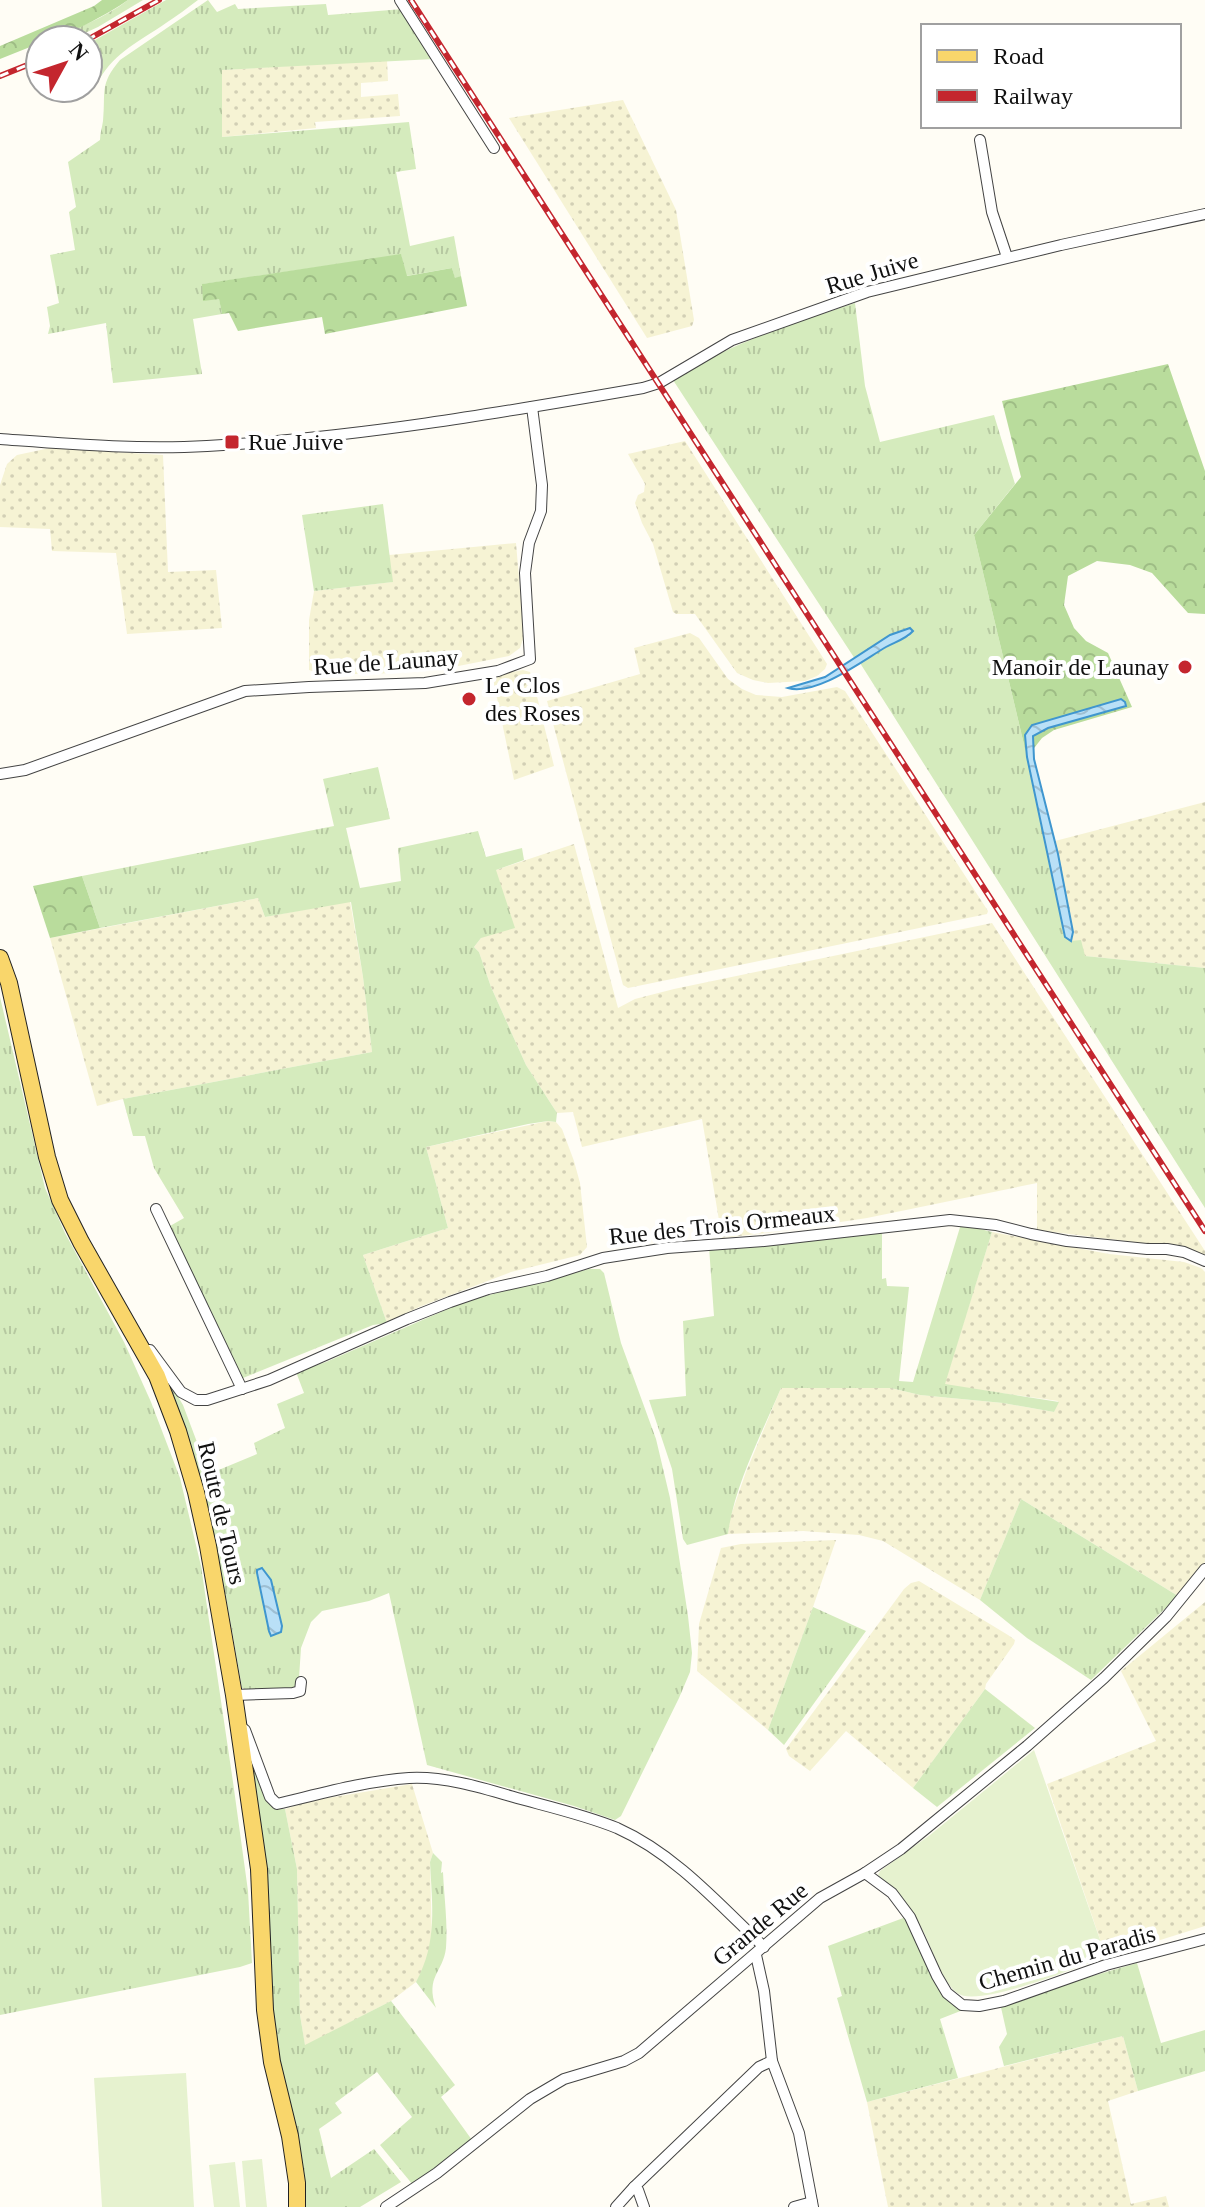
<svg xmlns="http://www.w3.org/2000/svg" width="1205" height="2207" font-family="Georgia,serif">
<style>
.farmland{fill:url(#farmland-dots)}
.grass{fill:url(#grass-tufts)}
.forest{fill:url(#forest-crowns)}
.pitch{fill:#e6f2cf}
.water{fill:url(#water-waves);stroke:#3f96cf;stroke-width:2}
.lines{fill:none;stroke-linecap:round;stroke-linejoin:round}
.minor-casing{stroke:#444;stroke-width:12}
.primary-casing{stroke:#222;stroke-width:18}
.minor{stroke:#fff;stroke-width:10}
.primary{stroke:#f9d66b;stroke-width:16}
.rail-casing{stroke:#c4262e;stroke-width:6}
.rail{stroke:#fff;stroke-width:3;stroke-dasharray:9;stroke-linecap:butt}
.poi-dot{fill:#c4262e;stroke:#fff;stroke-width:3}
.labels{text-anchor:middle;stroke-width:8;stroke-linejoin:round;paint-order:stroke}
.street-label{font-size:24px;fill:#111;stroke:#fff}
.poi-label{font-size:24px;fill:#111;stroke:#fff;text-anchor:start}
</style>
<defs>
<pattern id="farmland-dots" width="8" height="8" patternUnits="userSpaceOnUse" patternTransform="scale(2)"><rect width="8" height="8" fill="#f6f3d4"/><path d="M2 2h.1M6 6h.1" fill="none" stroke="#d2cfb5" stroke-width="1.8" stroke-linecap="round"/></pattern>
<pattern id="grass-tufts" width="24" height="20" patternUnits="userSpaceOnUse" patternTransform="scale(2)"><rect width="24" height="20" fill="#d5ebbd"/><path d="M3 7l-1-3M5 7V3M7 7l1-3M15 17l-1-3M17 17v-4M19 17l1-3" fill="none" stroke="#b6c8a1"/></pattern>
<pattern id="forest-crowns" width="20" height="18" patternUnits="userSpaceOnUse" patternTransform="scale(2)"><rect width="20" height="18" fill="#b9dc9c"/><path d="M2 6a3 3 0 1 1 6 0M12 15a3 3 0 1 1 6 0" fill="none" stroke="#9ebc85"/></pattern>
<pattern id="water-waves" width="16" height="10" patternUnits="userSpaceOnUse" patternTransform="scale(2)"><rect width="16" height="10" fill="#b9e0f7"/><path d="M0 5q4-4 8 0t8 0" fill="none" stroke="#9ebfd3"/></pattern>
</defs>
<rect width="100%" height="100%" fill="#fffdf5"/>
<g class="farmland">
<polygon points="387,60 388,81 361,83 361,97 398,94 400,116 315,122 316,128 222,137 221,70"/>
<polygon points="623,100 676,210 694,320 692,326 647,338 509,118"/>
<polygon points="685,441 827,664 825,669 817,676 805,681 768,683 753,680 737,673 695,614 676,614 673,612 653,544 642,523 635,503 638,495 644,492 645,484 628,454"/>
<polygon points="50,448 163,455 168,572 216,570 222,628 127,634 116,553 52,551 50,529 0,527 0,485 7,464 17,455"/>
<polygon points="516,543 524,636 520,648 509,656 438,670 374,674 322,674 309,670 309,620 314,591 392,582 389,555"/>
<polygon points="690,633 699,638 728,679 742,689 756,695 782,697 837,687 845,691 988,911 987,914 628,988 623,985 547,701 640,674 634,648"/>
<polygon points="523,670 530,672 532,676 554,766 514,780 493,679 502,674"/>
<polygon points="1205,802 1205,968 1085,956 1071,941 1073,931 1055,841"/>
<polygon points="574,844 618,1008 635,999 674,989 992,923 1205,1251 1205,1256 1195,1251 1174,1247 1037,1230 1037,1183 867,1218 775,1232 722,1238 702,1119 582,1147 573,1112 557,1113 526,1065 491,987 479,952 474,947 481,938 496,870"/>
<polygon points="258,898 265,917 350,901 363,977 372,1052 123,1099 97,1106 50,938"/>
<polygon points="548,1121 556,1122 562,1129 574,1161 580,1183 587,1247 580,1255 511,1272 419,1307 387,1323 363,1255 448,1228 426,1147"/>
<polygon points="992,1232 1109,1254 1184,1262 1201,1268 1205,1272 1205,1562 1178,1596 1021,1499 980,1600 883,1541 859,1535 803,1531 728,1534 730,1518 746,1472 781,1388 891,1388 920,1395 1003,1403 1054,1412 1058,1401 944,1385"/>
<polygon points="836,1540 813,1607 768,1730 697,1671 699,1624 721,1548 741,1544"/>
<polygon points="919,1581 1008,1635 1015,1640 1014,1644 986,1684 985,1689 913,1788 846,1731 810,1771 789,1756 786,1749 904,1589 911,1583"/>
<polygon points="1205,1602 1205,1926 1106,1957 1047,1784 1156,1741 1121,1671"/>
<polygon points="412,1784 433,1853 430,1862 432,1941 425,1966 416,1982 391,2001 305,2046 300,2015 297,1869 285,1809 310,1801"/>
<polygon points="1123,2036 1138,2091 1108,2101 1131,2204 1166,2196 1169,2207 888,2207 867,2102"/>
</g>
<g class="grass">
<path d="M128 0H143L98 27 70 40H48C75 29 105 18 128 0Z"/>
<path d="M166 0H198C187 8 177 16 166 23 139 42 116 51 99 80L98 69 102 60 88 66V44Z"/>
<path d="M208 0 217 12 235 4 238 9 326 4 328 15 403 9 434 59 222 70V137L409 122 416 169 396 172 410 246 454 236 461 276 455 279 452 268 406 276 401 255 203 284V300L219 298 222 314 193 319 202 374 113 383 106 323 48 334 50 326 47 307 59 303 50 255 75 250 69 212 76 207 68 162 100 140C100 133 102 128 103 121 106 91 99 85 120 60Z"/>
<path d="M855 303 865 386 880 442 994 415 1015 484 974 535 1027 757 1065 936 1071 941 1081 940 1085 956 1205 968V1208L860 663 895 642 910 636 904 629 890 635 855 659 673 380C729 343 792 324 855 303Z"/>
<polygon points="383,504 393,582 314,591 302,515"/>
<polygon points="378,767 390,819 346,828 360,888 401,881 398,848 478,831 486,857 522,848 524,860 496,870 515,928 481,938 474,947 479,952 491,987 526,1065 557,1113 556,1122 548,1121 528,1124 426,1147 448,1228 363,1255 387,1323 373,1325 243,1378 170,1226 184,1218 154,1168 145,1136 133,1136 123,1099 372,1052 363,977 351,902 265,917 258,898 100,928 82,876 334,826 323,779"/>
<polygon points="0,997 45,1188 65,1233 124,1342 151,1402 180,1478 201,1566 233,1782 248,1891 252,1963 240,1967 0,2015"/>
<path d="M961 1224 992 1232 945 1384 1059 1402 1054 1412 1003 1403 920 1395 891 1388H781C762 1433 734 1486 728 1534L687 1545 683 1539 672 1469 649 1400 686 1396 683 1321 714 1316 709 1247 818 1240 882 1232V1279L886 1278 887 1286 909 1287 899 1381 913 1382Z"/>
<polygon points="589,1269 600,1269 604,1273 621,1343 656,1439 670,1498 688,1616 692,1653 690,1672 679,1698 621,1816 615,1820 574,1806 427,1765 389,1593 369,1601 322,1611 311,1622 301,1648 299,1678 295,1687 289,1691 256,1692 242,1688 226,1597 199,1472 162,1370 183,1405 209,1474 257,1454 254,1443 285,1428 277,1404 304,1393 296,1372 326,1362 466,1301"/>
<polygon points="1021,1499 1178,1596 1091,1680 1027,1638 980,1600"/>
<polygon points="813,1607 866,1631 784,1745 768,1730"/>
<polygon points="985,1689 1035,1728 937,1807 913,1788"/>
<polygon points="250,1746 267,1799 274,1809 285,1809 297,1869 300,2015 305,2045 391,2001 455,2085 441,2097 472,2140 413,2185 380,2145 412,2117 377,2072 335,2103 342,2113 319,2129 331,2178 374,2149 401,2182 360,2207 303,2207 273,2026"/>
<path d="M433 1853 442 1862 441 1873 443 1872C444 1896 448 1924 446 1948 443 1973 425 1976 436 2008L416 1982C438 1942 432 1905 430 1862Z"/>
<polygon points="906,1917 944,1995 963,2010 940,2019 958,2078 867,2102 837,1998 842,1996 828,1946"/>
<polygon points="1137,1963 1161,2043 1205,2030 1205,2071 1138,2091 1123,2036 1004,2066 999,2047 1007,2034 1000,2003"/>
</g>
<g class="forest">
<path d="M102 0H128C110 13 61 40 40 40V43L0 59V46L94 6Z"/>
<polygon points="401,254 407,276 452,268 455,278 461,276 467,306 325,334 322,317 238,331 229,313 222,314 219,299 203,301 202,284"/>
<polygon points="1168,364 1205,471 1205,614 1188,613 1152,573 1130,565 1097,561 1068,576 1064,605 1074,628 1086,641 1108,653 1132,707 1054,730 1042,738 1027,757 974,535 1021,477 1002,401"/>
<polygon points="82,876 100,928 50,938 33,886"/>
</g>
<g class="pitch">
<path d="M1034 1750 1106 1957C1079 1966 978 2009 957 1993 940 1979 932 1946 921 1927 910 1907 895 1889 878 1875L880 1871 930 1835Z"/>
<polygon points="186,2073 194,2207 102,2207 94,2078"/>
<polygon points="262,2159 267,2207 246,2207 242,2161"/>
<polygon points="235,2162 240,2207 214,2207 209,2165"/>
</g>
<g class="water">
<path d="M910 628 913 631C906 639 895 642 886 647 862 661 816 696 788 688L825 677 890 635Z"/>
<polygon points="1121,699 1125,702 1126,706 1048,728 1033,736 1034,759 1058,854 1073,932 1071,941 1065,937 1027,757 1025,735 1032,725"/>
<polygon points="262,1568 271,1580 282,1626 281,1632 271,1636 269,1631 257,1573 257,1570"/>
</g>
<g class="lines">
<defs>
<g id="minor">
<polyline points="400,0 494,148"/>
<polyline points="980,140 992,212 1007,257"/>
<path d="M0 439C69 444 139 450 207 446 354 438 499 413 643 388L659 383 732 340 867 292 1061 245 1205 214"/>
<polyline points="0,774 25,770 245,691 309,687 425,683 498,671 530,659 525,573 529,543 541,511 542,485 532,407"/>
<polyline points="156,1209 242,1389"/>
<polyline points="145,1350 150,1350 181,1392 196,1400 207,1400 269,1380 407,1319 450,1302 488,1289 547,1276 603,1258 667,1248 764,1241 950,1220 996,1225 1031,1234 1067,1241 1147,1249 1167,1249 1184,1252 1205,1261"/>
<polyline points="234,1695 293,1693 300,1691 301,1682"/>
<path d="M241 1727 245 1730 270 1797 277 1804C320 1794 365 1781 409 1778 445 1776 483 1788 517 1798 550 1807 585 1815 617 1828 675 1854 719 1904 764 1947"/>
<polyline points="865,1873 892,1893 910,1917 937,1976 947,1993 962,2005 979,2006 1004,2001 1106,1965 1205,1939"/>
<polyline points="756,1955 764,1991 772,2061 799,2133 813,2207"/>
<polyline points="634,2187 638,2190 644,2207"/>
<polyline points="386,2207 437,2173 530,2099 564,2079 624,2061 639,2053 820,1898 865,1873 901,1849 1027,1746 1104,1678 1166,1617 1205,1569"/>
<polyline points="616,2207 634,2187 759,2067 772,2061"/>
<polyline points="794,2207 812,2202"/>
</g>
<polyline id="primary" points="0,958 9,983 47,1157 60,1200 81,1242 157,1376 178,1431 196,1492 208,1546 234,1695 259,1869 265,2010 272,2062 290,2136 297,2183 297,2207"/>
</defs>
<use href="#minor" class="minor-casing"/>
<use href="#primary" class="primary-casing"/>
<use href="#minor" class="minor"/>
<use href="#primary" class="primary"/>
<defs>
<g id="rail">
<polyline points="411,0 1205,1231"/>
<polyline points="87,40 159,0"/>
<polyline points="0,76 40,60"/>
</g>
</defs>
<use href="#rail" class="rail-casing"/>
<use href="#rail" class="rail"/>
</g>
<g class="poi-dot">
<rect x="224" y="434" width="16" height="16" rx="4"/>
<circle cx="1185" cy="667" r="8"/>
<circle cx="469" cy="699" r="8"/>
</g>
<g class="labels">
<g class="street-label">
<text transform="translate(872 273) rotate(-17)" y="8">Rue Juive</text>
<text transform="translate(386 662) rotate(-4)" y="8">Rue de Launay</text>
<text transform="translate(722 1225) rotate(-6)" y="8">Rue des Trois Ormeaux</text>
<text transform="translate(222 1513) rotate(77)" y="8">Route de Tours</text>
<text transform="translate(760 1924) rotate(-40)" y="8">Grande Rue</text>
<text transform="translate(1067 1958) rotate(-16)" y="8">Chemin du Paradis</text>
</g>
<g class="poi-label">
<text x="248" y="450">Rue Juive</text>
<text x="1169" y="675" text-anchor="end">Manoir de Launay</text>
<text x="485" y="693">Le Clos<tspan x="485" dy="28">des Roses</tspan></text>
</g>
</g>
<rect x="921" y="24" width="260" height="104" fill="#ffffff" stroke="#a0a0a0" stroke-width="2"/>
<rect x="937" y="50" width="40" height="12" fill="#f9d66b" stroke="#a0a0a0" stroke-width="2"/>
<text x="993" y="64" font-size="24" fill="#111111">Road</text>
<rect x="937" y="90" width="40" height="12" fill="#c4262e" stroke="#a0a0a0" stroke-width="2"/>
<text x="993" y="104" font-size="24" fill="#111111">Railway</text>
<g transform="translate(64 64) rotate(50)"><circle r="38" fill="#ffffff" stroke="#a0a0a0" stroke-width="2"/>
<path d="M0-6L14 30L0 20L-14 30Z" fill="#c4262e"/>
<text y="-12" font-size="22" font-weight="bold" text-anchor="middle" fill="#111111">N</text>
</g>
</svg>
